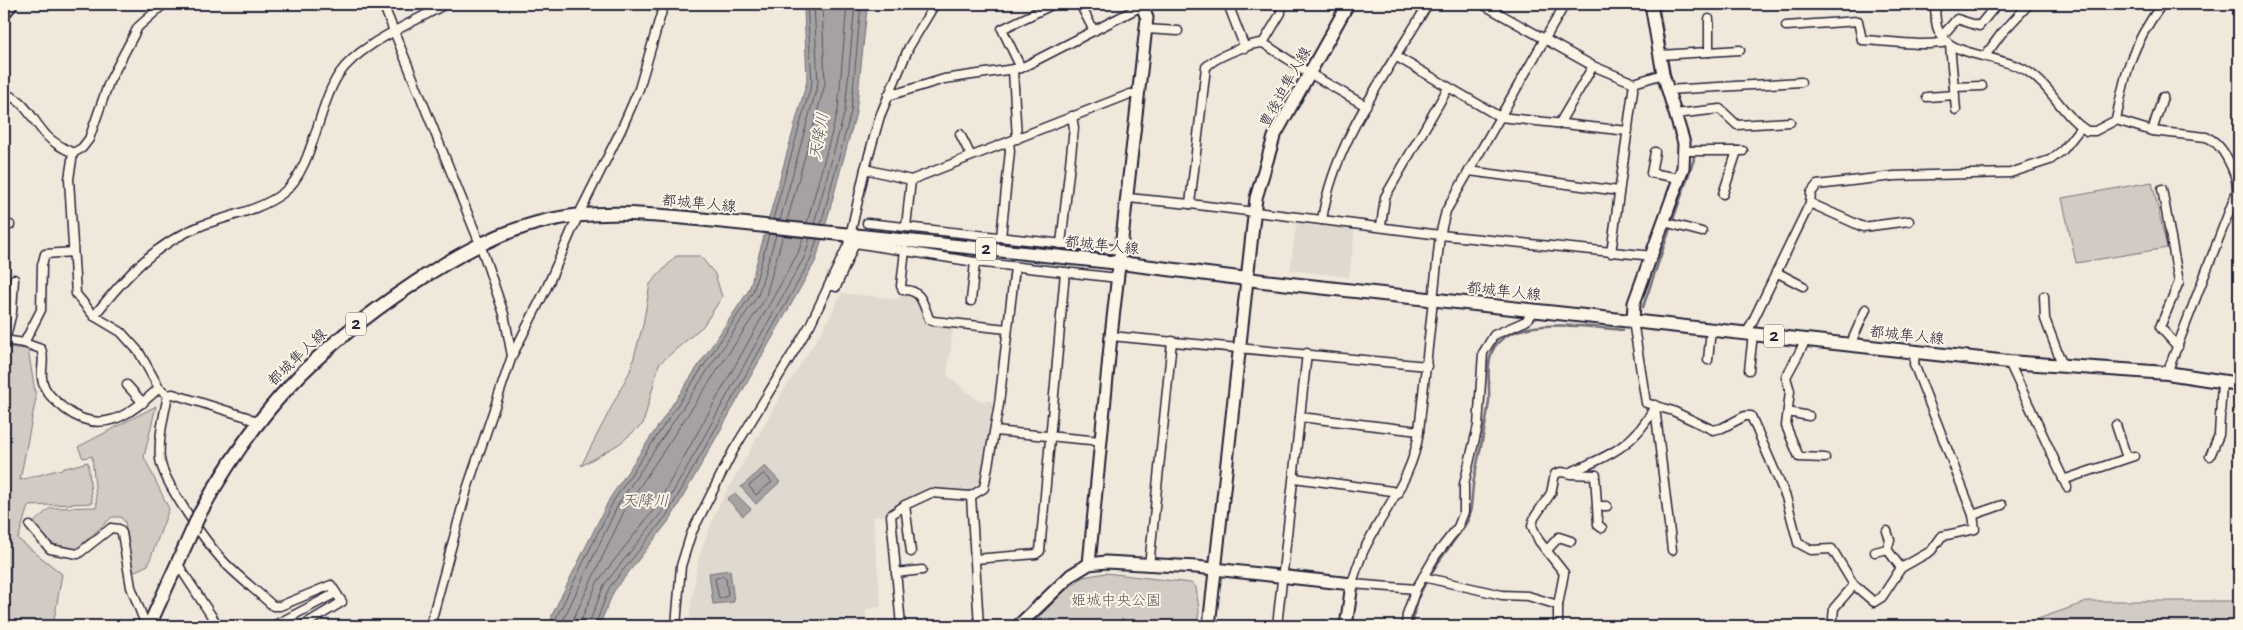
<svg xmlns="http://www.w3.org/2000/svg" width="2243" height="630" font-family="'Shantell Sans','Klee One',sans-serif">
<style>
.built{fill:#e0d9cf}
.green{fill:#d1cbc3;stroke:#7a767f}
.water{fill:#a6a2a2;stroke:#716f79}
.lines{fill:none;stroke-linecap:round;stroke-linejoin:round}
.shore{stroke:#575564;stroke-width:1}
.stream{stroke:#716f79;stroke-width:2.5}
.street-casing{stroke:#22223b;stroke-width:11}
.secondary-casing{stroke:#22223b;stroke-width:15}
.primary-casing{stroke:#22223b;stroke-width:16}
.highway-casing{stroke:#22223b;stroke-width:18}
.street{stroke:#fcf5e5;stroke-width:8}
.secondary{stroke:#fcf5e5;stroke-width:11}
.primary{stroke:#fcf5e5;stroke-width:12}
.highway{stroke:#fcf5e5;stroke-width:14}
.primary-bridge-casing{stroke:#22223b;stroke-width:16;stroke-linecap:butt}
.primary-bridge{stroke:#fcf5e5;stroke-width:12}
.labels{text-anchor:middle;stroke-width:4;stroke-linejoin:round;paint-order:stroke}
.shield{fill:#fcf5e5;stroke:#63616e;stroke-width:1}
.shield-label{font-size:14px;font-weight:bold;fill:#22223b}
.street-label{font-size:15px;fill:#22223b;stroke:#fcf5e5}
.park-label{font-size:15px;fill:#575564;stroke:#fcf5e5}
.water-label{font-size:16px;font-style:italic;fill:#575564;stroke:#fcf5e5}
</style>
<rect width="100%" height="100%" fill="#efe8db"/>
<filter id="ink" filterUnits="userSpaceOnUse"><feTurbulence type="fractalNoise" baseFrequency=".02" numOctaves="2"/><feDisplacementMap in="SourceGraphic" scale="10" xChannelSelector="R" yChannelSelector="G"/><feConvolveMatrix kernelMatrix="1 2 1 2 8 2 1 2 1" color-interpolation-filters="sRGB"/></filter>
<g filter="url(#ink)">
<g class="built">
<polygon points="1297,220 1355,228 1349,277 1290,270"/>
<polygon points="909,292 915,295 923,308 928,325 953,328 947,375 977,400 995,402 981,485 976,489 931,496 888,514 873,517 881,607 866,609 866,626 690,626 690,610 699,556 717,509 782,393 822,331 842,293 896,299"/>
</g>
<g class="green">
<polygon points="2152,182 2167,248 2076,263 2062,198"/>
<polygon points="676,256 700,256 715,274 722,297 703,326 659,364 643,424 619,444 581,466 630,371 643,325 650,284"/>
<polygon points="4,347 28,349 36,398 20,480 88,462 92,503 28,506 18,539 62,574 53,626 4,626"/>
<path d="M156 406 144 457 169 509 148 565 133 572 125 522 121 517H112L77 549C51 546 49 543 33 523L50 508 97 507 92 456 83 458 78 447Z"/>
<polygon points="1106,573 1191,583 1196,587 1199,611 1197,626 1038,626 1034,622 1065,591 1083,577"/>
<polygon points="2089,601 2239,601 2239,626 2018,626"/>
</g>
<g class="water">
<polygon points="802,4 865,4 867,9 856,113 816,260 671,518 614,591 599,626 551,626 552,615 610,498 749,290 807,81 804,10"/>
<polygon points="765,466 780,482 756,504 741,487"/>
<polygon points="735,493 751,509 743,516 727,499"/>
<polygon points="730,570 734,602 713,604 709,573"/>
</g>
<g class="lines">
<g class="shore">
<polyline points="773,219 812,82 807,4"/>
<polyline points="780,220 818,83 814,4"/>
<polyline points="787,221 825,84 822,4"/>
<polyline points="807,223 838,110 847,4"/>
<polyline points="814,224 845,111 855,4"/>
<polyline points="821,224 851,112 861,4"/>
<polygon points="764,474 772,482 756,495 749,486"/>
<polygon points="724,576 726,578 728,596 719,599 715,579"/>
<polyline points="556,626 557,616 614,500 753,292 769,234"/>
<polyline points="562,626 564,618 619,503 758,295 776,235"/>
<polyline points="570,626 626,507 765,299 783,235"/>
<polyline points="581,626 582,618 598,581 656,507 798,253 803,238"/>
<polyline points="588,626 604,585 662,512 805,256 810,238"/>
<polyline points="595,626 609,588 667,515 811,259 817,239"/>
</g>
<g class="stream">
<polyline points="1658,4 1671,81"/>
<polyline points="1643,307 1694,159 1689,141"/>
<path d="M1413 626C1412 596 1436 565 1453 542 1458 535 1464 528 1468 520 1473 508 1471 492 1474 479 1479 453 1486 427 1489 401 1490 386 1486 366 1492 352 1507 314 1591 327 1623 330"/>
</g>
<defs>
<g id="street">
<path d="M164 4 138 27 109 82 89 139 82 148 73 153 69 179 76 294 94 316 121 332 139 352 159 388 168 395C164 415 158 439 160 459 163 483 210 548 227 565 242 580 258 592 273 606H280L331 585 342 602 302 626"/>
<polyline points="383,4 480,244 504,314 512,356"/>
<polyline points="1080,4 1094,31"/>
<polyline points="1228,4 1245,48"/>
<path d="M1428 4C1388 72 1334 140 1322 220L1440 235 1653 256"/>
<polyline points="1482,4 1593,66 1634,83 1663,74"/>
<path d="M1935 4C1936 20 1934 30 1947 42 1961 55 2007 58 2027 71 2051 86 2063 116 2087 131H2095L2116 120 2152 131 2206 137C2222 142 2238 174 2237 191L2167 373"/>
<polyline points="1709,19 1709,52"/>
<path d="M1786 26 1858 21 1862 40C1889 41 1921 47 1947 42"/>
<polyline points="1146,29 1178,31"/>
<polyline points="1942,36 1957,19 1979,26 1997,4"/>
<polyline points="1263,43 1281,13 1280,4"/>
<polyline points="1950,45 1956,110"/>
<polyline points="1660,55 1740,50"/>
<polyline points="1985,56 2001,34 2029,4"/>
<polyline points="1397,57 1500,117 1628,131"/>
<polyline points="1021,68 1002,29 1054,4"/>
<polyline points="1013,70 1017,139"/>
<polyline points="1954,87 1982,86"/>
<polyline points="1667,90 1801,82"/>
<path d="M4 94C24 98 33 121 46 135 53 143 63 148 73 153"/>
<polyline points="888,96 944,79 1021,68 1142,6 1139,4"/>
<polyline points="1927,97 1955,95"/>
<polyline points="1675,114 1720,109 1737,125 1790,122"/>
<path d="M2116 120C2126 69 2131 47 2162 4"/>
<polyline points="1559,124 1593,66"/>
<polyline points="2152,131 2163,97"/>
<polyline points="960,134 971,156"/>
<polyline points="1684,151 1743,151"/>
<polyline points="1655,152 1651,173 1679,178"/>
<polyline points="865,169 911,180 1130,94 1139,94"/>
<polyline points="1469,171 1619,191"/>
<polyline points="2162,189 2179,282 2160,327 2178,347"/>
<polyline points="1723,194 1737,151"/>
<path d="M1128 198 1190 204 1206 67C1215 57 1250 43 1263 43L1309 73 1366 106"/>
<polyline points="1810,203 1863,227 1909,221"/>
<polyline points="1190,204 1322,220"/>
<polyline points="1664,222 1702,232"/>
<polyline points="867,223 1121,250"/>
<polyline points="4,224 10,225"/>
<polyline points="1381,226 1385,197 1448,88"/>
<polyline points="906,227 911,180"/>
<polyline points="1001,237 1010,151 1009,142"/>
<polyline points="1061,244 1074,128 1072,116"/>
<path d="M905 250 901 286 903 290C921 289 923 303 929 319L933 321 1007 329"/>
<polyline points="1611,253 1634,83"/>
<polyline points="1776,272 1803,286"/>
<polyline points="829,285 836,287 855,243 975,262 1118,278"/>
<polyline points="2044,296 2045,319 2062,364"/>
<polyline points="971,301 975,262"/>
<path d="M94 316C125 277 155 243 203 225 228 216 261 210 283 193 313 170 318 105 339 74 360 43 414 23 445 4"/>
<polyline points="1633,321 1646,403 1673,411 1713,430 1722,428 1745,416 1751,416 1786,497 1798,543 1811,550 1832,549 1854,585 1874,602 1882,597 1901,568 1931,551 1942,536 1975,529 1973,515 1914,364 1915,352"/>
<polyline points="1747,333 1810,203 1811,193 1817,185 1894,176 2010,173 2050,160 2063,150 2081,127"/>
<polyline points="1111,336 1427,366"/>
<path d="M4 340 24 343 41 349C46 360 39 371 43 383 46 394 57 402 65 409 102 437 131 414 159 388"/>
<polyline points="1806,340 1786,377 1790,391 1786,426 1799,457 1825,458"/>
<polyline points="5,341 12,312 14,279"/>
<polyline points="24,343 41,310 42,265 45,254 73,252"/>
<polyline points="1850,345 1866,309"/>
<polyline points="1708,360 1711,329"/>
<polyline points="2009,362 2067,487"/>
<polyline points="1749,370 1753,334"/>
<polyline points="127,385 143,403"/>
<polyline points="168,395 173,394 247,417 257,423"/>
<polyline points="1655,407 1672,550"/>
<polyline points="1788,412 1809,416"/>
<polyline points="1300,417 1419,431"/>
<polyline points="2116,425 2127,458"/>
<polyline points="995,431 1101,441"/>
<polyline points="2210,456 2219,435 2222,382"/>
<polyline points="1570,474 1596,475"/>
<polyline points="1595,475 1597,506 1607,506"/>
<polyline points="1294,478 1392,491 1398,494"/>
<polyline points="2063,480 2134,456"/>
<polyline points="905,505 911,552"/>
<polyline points="1597,506 1598,525 1602,528"/>
<polyline points="1973,515 2002,505"/>
<polyline points="30,526 50,549 78,554 111,528 119,529 122,533 131,587 146,626"/>
<polyline points="1887,531 1890,540 1887,549 1901,568"/>
<polyline points="1548,549 1559,537 1571,541"/>
<polyline points="1875,552 1887,549"/>
<polyline points="975,559 1036,554 1040,551 1065,272"/>
<polyline points="177,563 218,626"/>
<polyline points="1149,566 1172,341"/>
<polyline points="896,573 922,570"/>
<polyline points="1423,577 1502,595 1528,596 1558,605"/>
<path d="M1416 589 1352 584C1355 573 1359 562 1363 552 1383 509 1413 480 1419 431L1440 235 1446 211 1565 4"/>
<polyline points="1833,618 1834,608 1854,585"/>
<polyline points="273,626 336,593"/>
<polyline points="430,626 467,489 512,356 547,287 578,216 621,130 639,89 664,4"/>
<polyline points="676,626 681,566 691,534 733,451 810,325 848,245 865,169 880,116 909,47 935,4"/>
<polyline points="901,626 891,515 905,505 931,493 971,496"/>
<polyline points="979,626 971,496 984,488 999,404 1015,267"/>
<polyline points="1277,626 1307,353"/>
<polyline points="1406,626 1407,614 1416,589 1436,555 1458,527 1464,512 1464,484 1478,426 1483,353 1494,335 1526,321 1534,310"/>
<path d="M1558 626V605L1564 573 1539 541 1532 526 1534 518 1551 493 1555 474 1561 472 1568 473C1607 457 1637 445 1655 405"/>
</g>
<g id="secondary">
<polyline points="1633,321 1634,303 1683,168 1684,143 1663,74 1651,4"/>
<polyline points="1089,564 1111,336 1147,18 1142,6 1145,4"/>
<polyline points="1018,626 1071,575 1089,564 1106,562 1196,567 1352,584 1346,626"/>
<polyline points="1209,626 1256,198 1274,137 1348,4"/>
</g>
<g id="primary">
<path d="M199 515C255 412 315 349 413 284 455 256 499 231 549 220 594 210 642 214 688 218L1120 263 1263 281 2009 362 2167 373 2239 384"/>
<polyline points="149,626 192,531"/>
</g>
<polyline id="highway" points="4,11 10,4"/>
</defs>
<use href="#street" class="street-casing"/>
<use href="#secondary" class="secondary-casing"/>
<use href="#primary" class="primary-casing"/>
<use href="#highway" class="highway-casing"/>
<use href="#street" class="street"/>
<use href="#secondary" class="secondary"/>
<use href="#primary" class="primary"/>
<use href="#highway" class="highway"/>
<defs>
<polyline id="primary-bridge" points="192,531 199,515"/>
</defs>
<use href="#primary-bridge" class="primary-bridge-casing"/>
<use href="#primary-bridge" class="primary-bridge"/>
</g>
</g>
<g class="labels">
<g class="shield">
<rect x="976" y="237.5" width="20" height="23" rx="4"/>
<rect x="346" y="312.5" width="20" height="23" rx="4"/>
<rect x="1764" y="324.5" width="20" height="23" rx="4"/>
</g>
<g class="shield-label">
<text x="986" y="254">2</text>
<text x="356" y="329">2</text>
<text x="1774" y="341">2</text>
</g>
<g class="street-label">
<text transform="translate(1285 87) rotate(-61)" y="5">豊後迫隼人線</text>
<text transform="translate(699 203) rotate(5)" y="5">都城隼人線</text>
<text transform="translate(1102 245) rotate(6)" y="5">都城隼人線</text>
<text transform="translate(1504 291) rotate(6)" y="5">都城隼人線</text>
<text transform="translate(1907 335) rotate(6)" y="5">都城隼人線</text>
<text transform="translate(297 357) rotate(-44)" y="5">都城隼人線</text>
</g>
<g class="park-label">
<text x="1116" y="605">姫城中央公園</text>
</g>
<g class="water-label">
<text transform="translate(818 136) rotate(-80)" y="6">天降川</text>
<text x="645" y="506">天降川</text>
</g>
</g>
<rect width="2243" height="630" fill="none" stroke="#fcf5e5" stroke-width="20"/>
<rect x="10" y="10" width="2223" height="610" fill="none" stroke="#22223b" stroke-width="2" filter="url(#ink)"/>
</svg>
